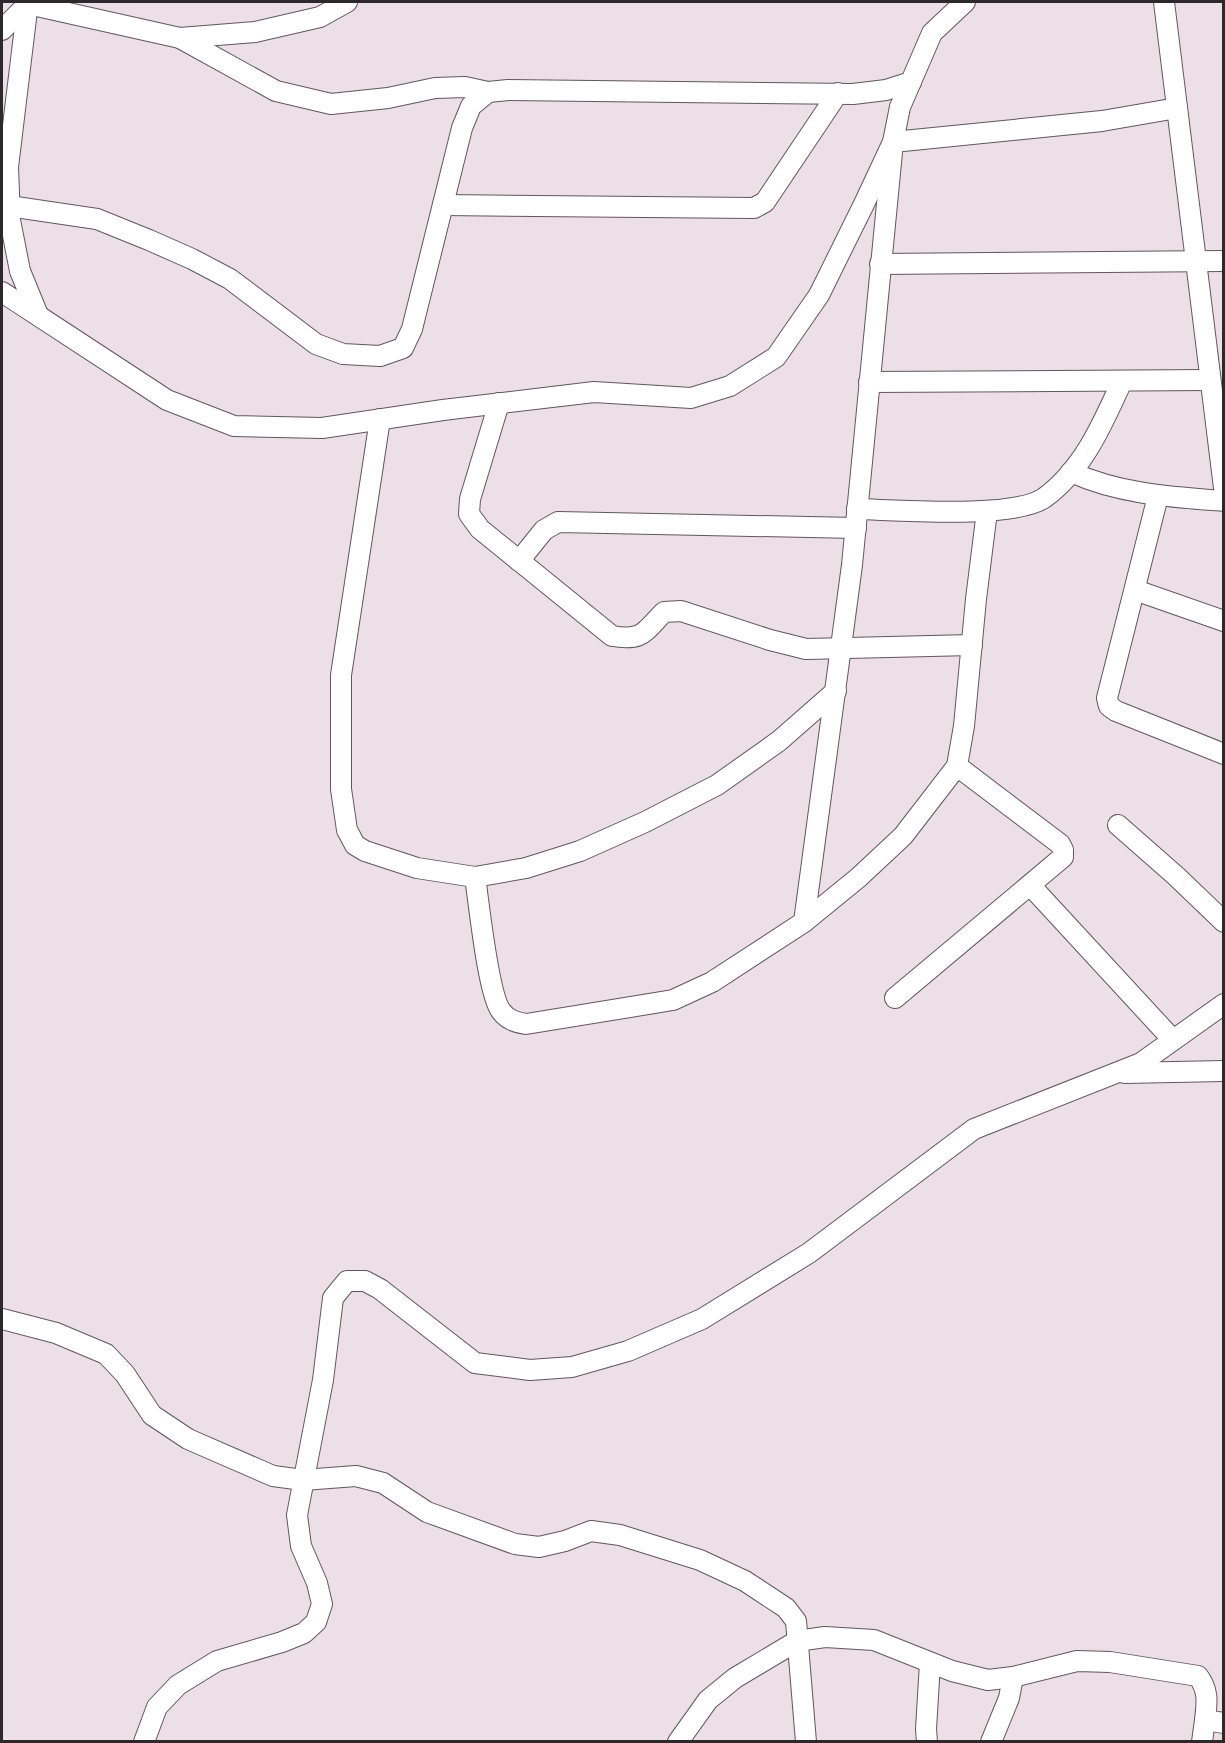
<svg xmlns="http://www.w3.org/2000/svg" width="1225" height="1743" font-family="Merriweather,serif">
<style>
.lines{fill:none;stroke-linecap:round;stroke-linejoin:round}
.street-casing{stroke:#62575c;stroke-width:22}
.street{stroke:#fff;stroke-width:20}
</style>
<rect width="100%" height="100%" fill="#ecdfe5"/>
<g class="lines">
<defs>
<g id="street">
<polyline points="28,2 8,167 10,220 20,271 38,315"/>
<polyline points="1164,2 1224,488"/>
<polyline points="2,30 28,4 180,38 255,32 320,17 347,2"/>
<polyline points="180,38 276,91 331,104 388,98 435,88 465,87 488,92 508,90 853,94 886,90 911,82"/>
<polyline points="443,205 754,208 765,202 838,93"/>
<polyline points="9,206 97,219 149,240 192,259 230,279 316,344 343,354 380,356 403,348 412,329 462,128 471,106 488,92"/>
<polyline points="880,264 1224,261"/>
<polyline points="2,292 167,400 234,426 322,428 443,410 594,392 691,398 730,386 776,357 819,295 864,204 893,142 900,107 932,33 965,2"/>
<polyline points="869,382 1210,380"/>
<path d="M499 403 470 499 469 514 480 529 612 636C643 641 643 633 664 612L681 611 770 640 806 649 972 645"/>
<polyline points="380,419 341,675 341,789 347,830 355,845 365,851 417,868 475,877 526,868 580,851 645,822 717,785 779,741 836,691"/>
<path d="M1071 472C1119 494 1172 497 1224 501"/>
<polyline points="1158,496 1107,698 1109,706 1116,711 1224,754"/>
<path d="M857 509C898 510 1013 519 1044 498 1083 470 1103 423 1122 381"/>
<polyline points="519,561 544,530 558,522 856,528"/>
<polyline points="1135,590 1224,621"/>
<polyline points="1118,825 1176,876 1224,922"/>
<path d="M475 877C479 903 488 994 501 1011 508 1020 515 1022 526 1024L673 1000 712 982 804 922 858 878 903 836 957 766 964 726 976 599 987 511"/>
<polyline points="1030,885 1173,1040"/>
<polyline points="804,922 852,565 893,142 1102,121 1177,108"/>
<polyline points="895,998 1063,857 1063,850 1060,844 957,766"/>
<polyline points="1124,1073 1224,1071"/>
<polyline points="2,1319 56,1333 106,1354 125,1374 152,1415 188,1439 273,1476 303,1480 356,1476 383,1483 427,1512 515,1544 539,1547 565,1541 591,1531 620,1535 700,1560 745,1581 786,1608 796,1621 806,1742"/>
<polyline points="144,1742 157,1707 178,1685 217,1661 282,1642 304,1633 316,1622 322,1604 317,1583 301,1546 297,1515 323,1380 333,1298 347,1281 365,1281 380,1289 475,1363 530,1370 572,1367 628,1351 702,1319 809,1253 974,1129 1141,1063 1224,1004"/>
<path d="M678 1742 708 1700 735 1678 797 1641 825 1637 874 1640 952 1671 988 1680 1013 1677 1077 1661 1110 1662 1198 1676C1209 1691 1207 1702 1205 1720L1224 1723"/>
<polyline points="927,1742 926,1729 930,1663"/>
<polyline points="991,1742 1009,1698 1013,1677"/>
<polyline points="1202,1742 1205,1720"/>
</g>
</defs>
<use href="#street" class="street-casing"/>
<use href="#street" class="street"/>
</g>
<rect width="1225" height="1743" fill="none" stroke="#2d282a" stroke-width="6"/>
</svg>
